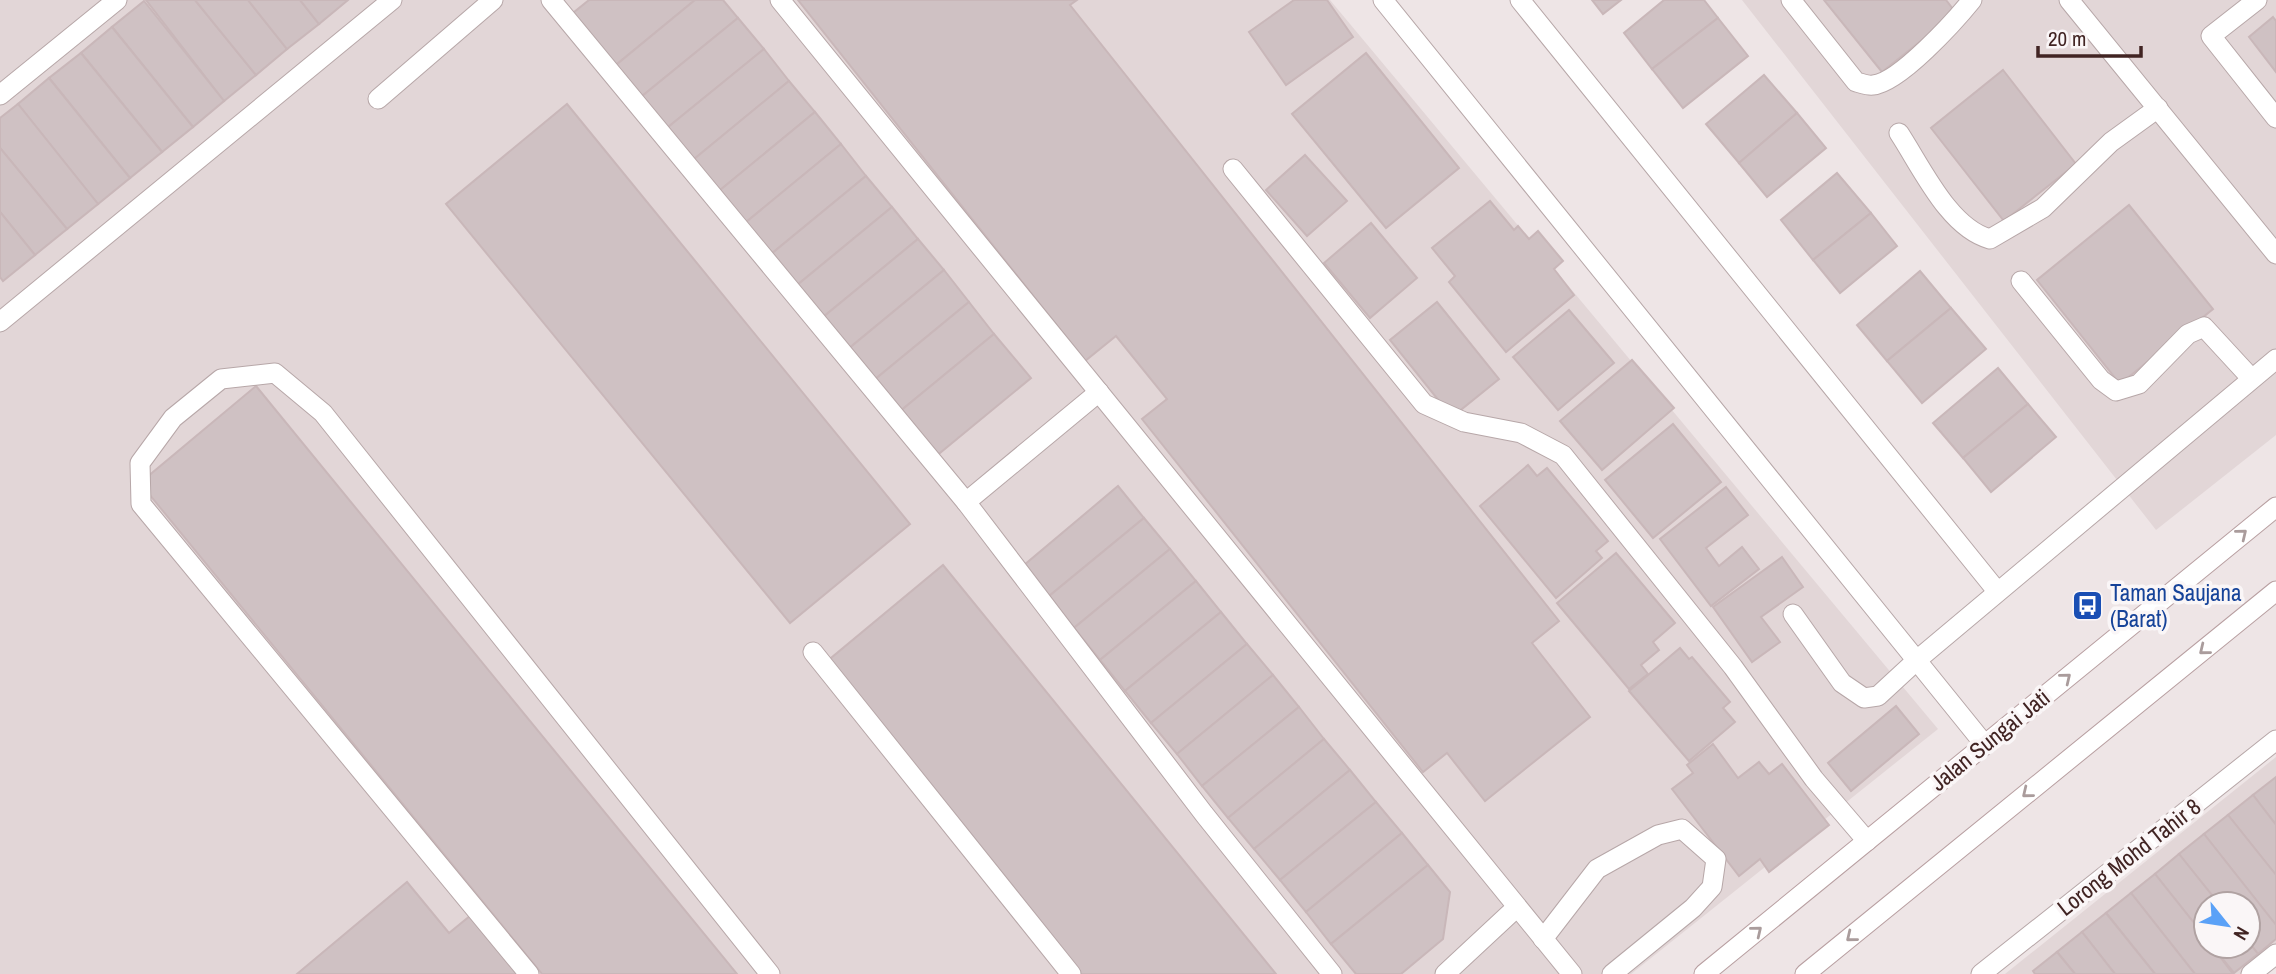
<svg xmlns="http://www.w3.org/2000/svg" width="2276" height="974" font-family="'Archivo Narrow',sans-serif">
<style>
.built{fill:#e2d6d7;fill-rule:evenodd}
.building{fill:#cfc1c3;stroke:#c9b7b9;stroke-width:2}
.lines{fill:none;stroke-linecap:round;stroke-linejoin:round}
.service-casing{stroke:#b7a7a8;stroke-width:21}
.minor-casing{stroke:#b7a7a8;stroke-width:21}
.secondary-casing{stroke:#b89fa1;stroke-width:21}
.service{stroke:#fff;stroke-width:19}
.minor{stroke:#fff;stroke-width:19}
.secondary{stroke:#fff;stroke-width:19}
.oneway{stroke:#aa9c9c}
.labels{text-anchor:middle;stroke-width:7;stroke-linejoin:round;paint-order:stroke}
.transit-label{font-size:23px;fill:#164399;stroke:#faf6f7;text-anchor:start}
.street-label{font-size:23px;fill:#412423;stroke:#faf6f7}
</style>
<rect width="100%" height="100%" fill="#eee5e6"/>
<g class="built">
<polygon points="0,0 1330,0 1938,729 1631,974 0,974"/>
<polygon points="1742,0 2276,0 2276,435 2156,530"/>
<path d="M2276 757V946L2242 974H2005ZM2206 904H2248V946H2206Z"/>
</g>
<g class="building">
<polygon points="146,0 195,0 256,75 224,101"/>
<polygon points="195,0 248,0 287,49 256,75"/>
<polygon points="248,0 300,0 319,24 287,49"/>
<polygon points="300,0 348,0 319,24"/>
<polygon points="589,0 695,0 616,65 573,13"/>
<polygon points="695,0 723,0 738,18 641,97 616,65"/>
<polygon points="798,0 1077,0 1070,5 1559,621 1532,643 1590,717 1485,801 1447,753 1423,772 1142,419 1167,399 1116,336 1085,361"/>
<polygon points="1294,0 1327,0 1353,37 1286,85 1249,32"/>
<polygon points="1592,0 1621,0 1603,14"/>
<polygon points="1664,0 1704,0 1718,18 1652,69 1624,33"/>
<polygon points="1824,0 1946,0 1956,13 1882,72"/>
<polygon points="144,1 224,101 193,127 112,27"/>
<polygon points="2273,17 2276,21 2276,72 2249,37"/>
<polygon points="738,18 764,49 667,128 641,97"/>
<polygon points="1718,18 1748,56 1683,108 1652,69"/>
<polygon points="112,27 193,127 162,152 81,53"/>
<polygon points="764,49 789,81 693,160 667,128"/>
<polygon points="81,53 162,152 130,178 49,78"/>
<polygon points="1366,53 1459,168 1386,228 1292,114"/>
<polygon points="2003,70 2076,164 2004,221 1931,128"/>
<polygon points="1764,75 1797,113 1739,163 1706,124"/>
<polygon points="49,78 130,178 98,204 18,104"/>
<polygon points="789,81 815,112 719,191 693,160"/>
<polygon points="18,104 98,204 67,229 0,148 0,118"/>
<polygon points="567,104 910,524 790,623 446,204"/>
<polygon points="815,112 841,144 745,223 719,191"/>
<polygon points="1797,113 1826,148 1767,197 1739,163"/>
<polygon points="841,144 866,176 770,255 745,223"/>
<polygon points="0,148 67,229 35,255 0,212"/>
<polygon points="1305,155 1347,201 1307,236 1266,190"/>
<polygon points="1837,173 1871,213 1813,260 1781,220"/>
<polygon points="866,176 892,207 796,286 770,255"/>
<polygon points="1490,201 1514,230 1518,226 1529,239 1538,231 1563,261 1554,269 1574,295 1506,352 1449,282 1455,276 1432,248"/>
<polygon points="2129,205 2213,309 2120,384 2037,280"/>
<polygon points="892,207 918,239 822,318 796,286"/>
<polygon points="0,212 35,255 3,281 0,277"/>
<polygon points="1871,213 1897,246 1840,293 1813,260"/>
<polygon points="1371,223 1417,278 1370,318 1324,263"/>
<polygon points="918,239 944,270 847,350 822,318"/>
<polygon points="944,270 969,302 873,381 847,350"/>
<polygon points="1920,271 1951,308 1887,361 1857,325"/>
<polygon points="969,302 994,334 898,413 873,381"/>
<polygon points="1437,302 1499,379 1452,417 1390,340"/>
<polygon points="1951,308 1986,349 1922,403 1887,361"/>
<polygon points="1569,310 1614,363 1558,410 1513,357"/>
<polygon points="994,334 1031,378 935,457 898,413"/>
<polygon points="1632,360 1674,408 1602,470 1560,421"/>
<polygon points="1998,368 2028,404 1963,458 1933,423"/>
<polygon points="256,386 737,974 542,974 140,483"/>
<polygon points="2028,404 2056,437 1991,492 1963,458"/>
<polygon points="1673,424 1721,482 1653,538 1605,480"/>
<polygon points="1528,465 1537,476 1547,468 1608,541 1596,551 1602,558 1556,598 1480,506"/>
<polygon points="1118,486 1144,518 1048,597 1023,566"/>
<polygon points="1726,487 1748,515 1706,548 1719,566 1742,547 1759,569 1711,606 1660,539"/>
<polygon points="1144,518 1170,549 1074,628 1048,597"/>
<polygon points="1170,549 1196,581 1100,660 1074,628"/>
<polygon points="1616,553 1675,623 1653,642 1659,650 1641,665 1648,674 1629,689 1557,603"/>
<polygon points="1782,557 1803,587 1761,617 1780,642 1752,662 1713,607"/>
<polygon points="943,565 1276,974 1079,974 825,663"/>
<polygon points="1196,581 1221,612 1125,691 1100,660"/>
<polygon points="1221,612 1247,644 1151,723 1125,691"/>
<polygon points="1247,644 1273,675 1177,754 1151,723"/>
<polygon points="1680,648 1689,659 1692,657 1730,702 1723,708 1735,722 1689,761 1629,691"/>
<polygon points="1273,675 1299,707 1202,786 1177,754"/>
<polygon points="1896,706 1919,734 1851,791 1828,763"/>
<polygon points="1299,707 1324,739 1228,818 1202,786"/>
<polygon points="1324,739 1350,770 1254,849 1228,818"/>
<polygon points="1713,744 1738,778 1759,762 1769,774 1782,764 1829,825 1769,872 1760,859 1739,876 1672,789 1693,773 1687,765"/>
<polygon points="1350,770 1376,802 1280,880 1254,849"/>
<polygon points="2276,777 2276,825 2253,795"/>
<polygon points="2253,795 2276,825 2276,875 2228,815"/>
<polygon points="1376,802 1402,833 1306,912 1280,880"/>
<polygon points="2228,815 2276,875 2276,925 2204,834"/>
<polygon points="1402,833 1428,865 1331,944 1306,912"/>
<polygon points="2204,834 2276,925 2276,939 2258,954 2248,941 2248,904 2219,904 2179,854"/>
<polygon points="2179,854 2219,904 2206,904 2206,938 2155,874"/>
<polygon points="1428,865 1450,892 1443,939 1401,974 1356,974 1331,944"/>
<polygon points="2155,874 2206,938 2206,946 2212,946 2233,974 2195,974 2131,893"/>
<polygon points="407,882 449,933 470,916 518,974 297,974"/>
<polygon points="2131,893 2195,974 2155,974 2106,913"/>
<polygon points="2106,913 2155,974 2115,974 2082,932"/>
<polygon points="2082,932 2115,974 2075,974 2057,952"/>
<polygon points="2248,941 2258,954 2234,973 2212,946 2248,946"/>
<polygon points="2057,952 2075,974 2035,974 2033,971"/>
</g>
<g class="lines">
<defs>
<g id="service">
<polyline points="551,0 966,502 1204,814 1332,974"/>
<polyline points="780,0 1572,974"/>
<path d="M1791 0 1856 82C1861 83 1868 86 1873 85 1899 83 1955 21 1972 0"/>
<polyline points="2257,0 2211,36 2276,118"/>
<polyline points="0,95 117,0"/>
<polyline points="378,99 493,0"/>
<path d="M1899 133C1922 168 1949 228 1990 239L2043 208 2111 142 2158 108"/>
<polyline points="1233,169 1424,404 1464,422 1521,433 1563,455 1733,667 1814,779 1867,841"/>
<polyline points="2021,281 2101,380 2116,391 2139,384 2188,334 2204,327 2251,378"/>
<polyline points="0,322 392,0"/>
<polyline points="966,502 1099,392"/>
<polyline points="1793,614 1842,683 1864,698 1878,696 1917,660"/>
<polyline points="813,652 1071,974"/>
<polyline points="1543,939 1597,869 1658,835 1682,829 1716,859 1712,887 1693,908 1612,974"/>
<polyline points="529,974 141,504 140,463 173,418 221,379 275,373 323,413 770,974"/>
<polyline points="1445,974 1517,907"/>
<polyline points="2251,974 2276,954"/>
</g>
<g id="minor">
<polyline points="1383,0 1985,745"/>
<polyline points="1520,0 1997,591"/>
<polyline points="2069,0 2276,254"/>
<polyline points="1917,660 2276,359"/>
<polyline points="1981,974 2276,740"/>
</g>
<g id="secondary">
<polyline points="1704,974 2276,507"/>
<polyline points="1805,974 2276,591"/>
</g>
</defs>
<use href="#service" class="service-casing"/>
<use href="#minor" class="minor-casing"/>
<use href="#secondary" class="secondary-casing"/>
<use href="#service" class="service"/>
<use href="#minor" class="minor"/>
<use href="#secondary" class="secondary"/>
</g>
<defs><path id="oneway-chevron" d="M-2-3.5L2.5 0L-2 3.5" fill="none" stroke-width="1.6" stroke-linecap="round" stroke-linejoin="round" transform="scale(1.75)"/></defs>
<g class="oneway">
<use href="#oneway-chevron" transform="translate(2242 534) rotate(-39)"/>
<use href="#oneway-chevron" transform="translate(2204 650) rotate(141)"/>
<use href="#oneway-chevron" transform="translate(2066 678) rotate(-39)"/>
<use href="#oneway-chevron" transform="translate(2027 793) rotate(141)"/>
<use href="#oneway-chevron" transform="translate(1757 931) rotate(-39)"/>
<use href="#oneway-chevron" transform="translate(1851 937) rotate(141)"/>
</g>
<defs>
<symbol id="bus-square" viewBox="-11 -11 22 22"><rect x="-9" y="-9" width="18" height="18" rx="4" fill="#1a4fb4" stroke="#faf6f7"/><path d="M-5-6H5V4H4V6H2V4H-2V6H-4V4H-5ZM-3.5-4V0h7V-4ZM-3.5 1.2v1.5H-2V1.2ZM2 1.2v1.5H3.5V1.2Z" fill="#fff"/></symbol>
</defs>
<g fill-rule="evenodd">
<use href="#bus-square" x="2070" y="588" width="35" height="35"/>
</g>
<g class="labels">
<g class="transit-label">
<text x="2110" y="601">Taman Saujana<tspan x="2110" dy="26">(Barat)</tspan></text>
</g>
<g class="street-label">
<text transform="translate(1990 740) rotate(-39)" y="8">Jalan Sungai Jati</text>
<text transform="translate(2129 857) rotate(-38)" y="8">Lorong Mohd Tahir 8</text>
</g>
</g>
<g transform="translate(2227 925) rotate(120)"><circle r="33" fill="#faf6f7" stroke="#b0a2a2" stroke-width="2"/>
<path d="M0-5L12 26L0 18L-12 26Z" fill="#5aa1f7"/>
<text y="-10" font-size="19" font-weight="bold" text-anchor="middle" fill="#412423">N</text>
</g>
<path d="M2038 46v10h103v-10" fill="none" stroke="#412423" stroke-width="3.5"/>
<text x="2048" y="46" font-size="21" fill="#412423" stroke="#faf6f7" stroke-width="5" paint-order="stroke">20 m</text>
</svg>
